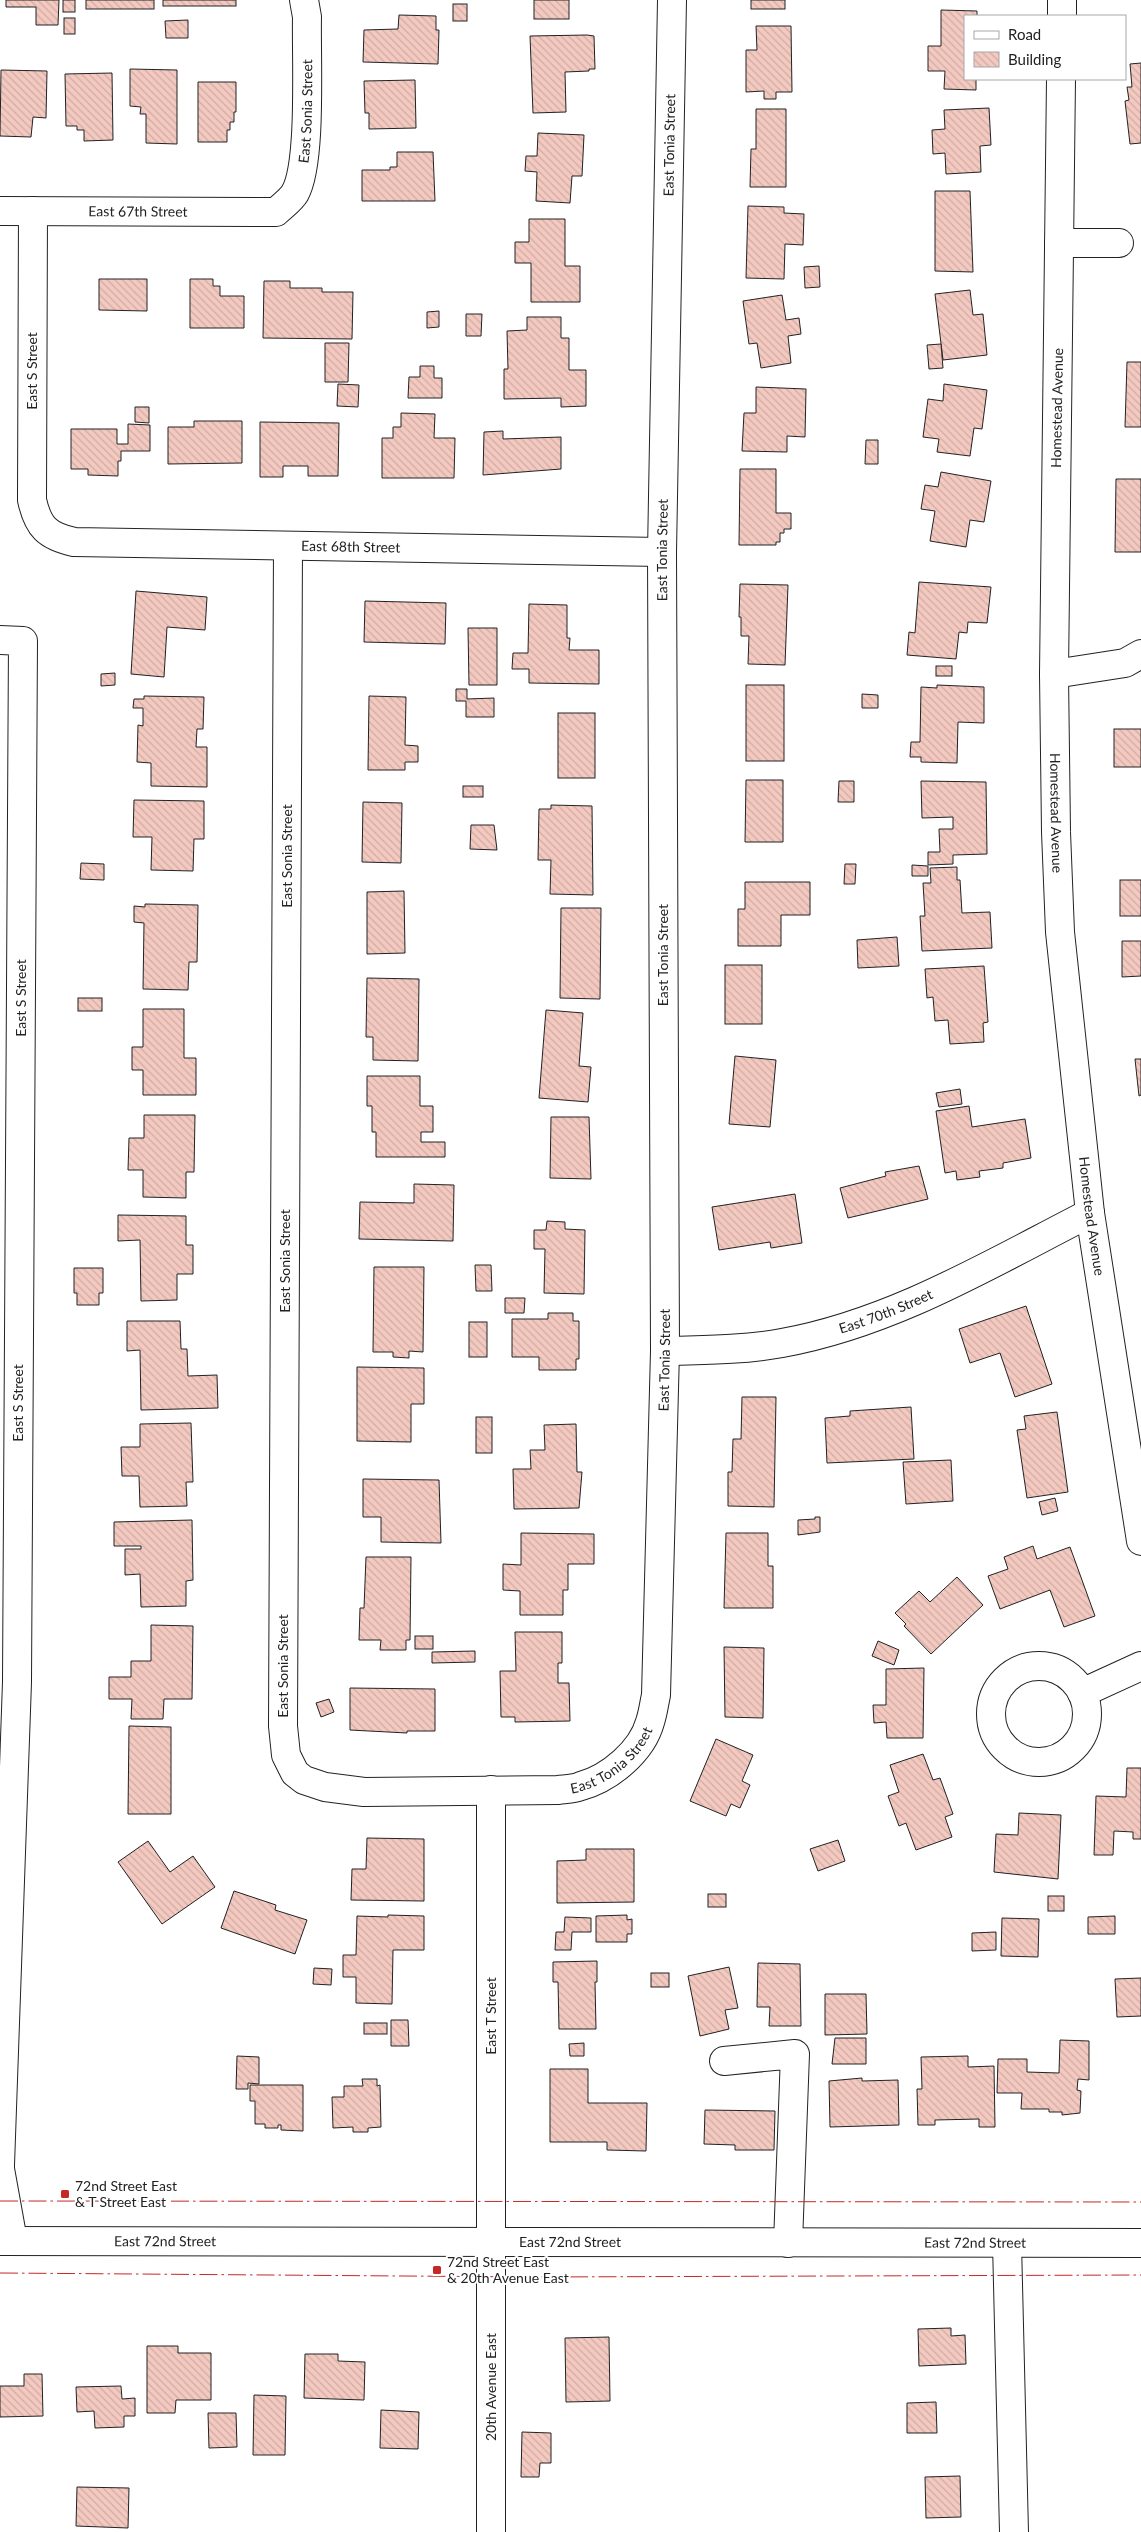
<svg xmlns="http://www.w3.org/2000/svg" width="1141" height="2532" font-family="Lato,sans-serif">
<style>
.building{fill:url(#building-back-hatch);stroke:#222}
.lines{fill:none;stroke-linecap:round;stroke-linejoin:round}
.minor-casing{stroke:#222;stroke-width:30}
.major-casing{stroke:#222;stroke-width:30}
.minor{stroke:#fff;stroke-width:28}
.major{stroke:#fff;stroke-width:28}
.power{stroke:#c62828;stroke-width:1;stroke-dasharray:18 4 2.5 4;stroke-linecap:butt}
.poi-dot{fill:#c62828;stroke:#fff;stroke-width:2}
.labels{text-anchor:middle;stroke-width:4;stroke-linejoin:round;paint-order:stroke}
.street-label{font-size:14px;fill:#222;stroke:#fff}
.poi-label{font-size:14px;fill:#222;stroke:#fff;text-anchor:start}
</style>
<defs>
<pattern id="building-back-hatch" width="6" height="6" patternUnits="userSpaceOnUse" patternTransform="scale(1.25)"><rect width="6" height="6" fill="#f3c9c0"/><path d="M-1 5l2 2M0 0l6 6M5-1l2 2" fill="none" stroke="#d0aca5"/></pattern>
</defs>
<rect width="100%" height="100%" fill="#fff"/>
<g class="building">
<polygon points="6,0 59,0 58,25 36,25 36,7 6,7"/>
<rect x="63" y="0" width="12" height="12"/>
<rect x="86" y="0" width="68" height="9"/>
<rect x="163" y="0" width="73" height="6"/>
<rect x="534" y="0" width="35" height="19"/>
<rect x="751" y="0" width="34" height="9"/>
<rect x="453" y="4" width="14" height="17"/>
<polygon points="941,10 977,11 977,16 965,16 965,79 976,79 976,90 944,89 945,71 928,71 928,46 941,46"/>
<polygon points="399,15 436,16 436,30 439,30 438,64 363,62 364,30 398,29"/>
<rect x="64" y="18" width="11" height="16"/>
<polygon points="188,20 188,38 166,38 165,21"/>
<polygon points="756,26 791,26 792,92 776,92 776,99 764,99 764,91 746,92 746,50 757,50"/>
<polygon points="587,35 594,36 595,69 589,69 589,71 565,72 566,112 533,113 530,36"/>
<polygon points="1141,63 1141,143 1130,144 1125,101 1129,100 1127,87 1132,87 1130,64"/>
<polygon points="130,69 177,70 177,144 146,143 146,114 140,114 141,107 130,106"/>
<polygon points="1,70 47,71 46,118 33,117 31,137 0,136"/>
<polygon points="112,73 113,140 84,141 84,130 77,130 77,126 66,126 65,74"/>
<polygon points="415,80 416,128 369,129 369,113 365,113 364,81"/>
<polygon points="198,82 236,82 236,112 234,112 234,122 230,122 230,130 227,130 227,142 198,142"/>
<polygon points="989,108 991,145 980,146 981,172 946,174 945,153 933,154 932,130 945,129 944,110"/>
<polygon points="756,109 786,109 786,187 750,187 751,149 756,149"/>
<polygon points="538,133 584,135 582,176 572,176 570,203 536,201 537,172 525,171 526,156 537,156"/>
<polygon points="397,152 433,152 435,201 362,201 362,170 390,170 390,167 397,167"/>
<polygon points="935,191 970,191 973,272 935,271"/>
<polygon points="748,206 784,207 784,213 804,214 803,245 785,244 784,279 746,278"/>
<polygon points="529,219 565,219 565,266 580,266 580,302 531,302 531,263 515,263 515,242 529,242"/>
<polygon points="819,266 820,287 805,288 804,267"/>
<polygon points="99,279 147,279 147,311 99,310"/>
<polygon points="190,279 213,279 213,286 220,286 220,296 244,296 244,328 190,328"/>
<polygon points="264,281 290,281 290,288 322,288 322,292 353,292 352,339 263,338"/>
<polygon points="970,290 973,315 983,314 987,355 943,360 935,294"/>
<polygon points="782,295 786,320 799,318 801,334 788,336 791,363 761,368 757,343 749,344 743,301"/>
<polygon points="439,311 439,327 427,328 427,312"/>
<polygon points="466,314 482,314 481,336 466,336"/>
<polygon points="527,317 561,317 561,338 569,338 569,370 586,370 586,406 561,407 561,398 504,399 504,369 508,369 507,331 527,330"/>
<polygon points="325,343 349,343 348,382 325,382"/>
<polygon points="941,344 943,368 929,369 927,345"/>
<polygon points="1127,362 1141,362 1141,427 1125,427"/>
<polygon points="420,366 434,366 434,378 442,378 442,398 408,398 409,377 420,377"/>
<polygon points="338,384 359,385 358,407 337,406"/>
<polygon points="944,384 987,390 982,429 974,428 970,456 937,452 939,439 923,437 928,399 943,401"/>
<polygon points="756,387 806,389 805,437 787,436 787,452 742,451 744,413 756,413"/>
<polygon points="135,407 149,407 149,423 135,422"/>
<polygon points="401,413 435,414 434,438 455,438 454,478 382,478 382,438 393,438 393,427 401,427"/>
<polygon points="194,421 242,421 242,463 168,464 168,427 194,427"/>
<polygon points="260,422 339,423 338,476 308,476 308,466 283,466 283,477 260,477"/>
<polygon points="128,424 150,425 150,451 121,451 121,461 118,461 118,476 88,475 88,469 71,469 71,429 117,429 117,444 128,444"/>
<polygon points="503,431 503,439 561,437 561,469 483,475 484,432"/>
<polygon points="866,440 878,440 878,464 865,464"/>
<polygon points="740,469 776,469 776,513 791,513 791,529 784,529 784,533 780,533 780,542 776,542 776,545 739,545"/>
<polygon points="941,472 991,481 984,522 970,520 966,547 930,541 935,511 921,509 925,485 938,487"/>
<polygon points="1116,479 1141,479 1141,552 1115,552"/>
<polygon points="919,582 991,587 987,623 968,622 967,633 959,632 956,659 907,655 909,632 915,633"/>
<polygon points="740,584 788,585 785,665 748,664 749,636 741,636 741,617 739,617"/>
<polygon points="136,591 207,597 205,630 167,627 164,677 131,674"/>
<polygon points="365,601 446,603 445,644 364,642"/>
<polygon points="529,604 567,605 567,638 570,638 569,650 599,650 599,684 529,683 529,669 512,669 513,653 528,653"/>
<polygon points="468,628 497,628 497,685 469,685"/>
<rect x="936" y="666" width="16" height="10"/>
<polygon points="115,673 115,685 101,686 101,674"/>
<rect x="746" y="685" width="38" height="76"/>
<polygon points="937,685 984,687 984,723 958,722 957,763 921,762 921,757 910,757 911,742 920,742 921,687 937,688"/>
<polygon points="456,689 467,689 467,699 494,698 494,717 466,717 466,701 456,701"/>
<polygon points="862,694 878,695 878,708 862,708"/>
<polygon points="144,696 204,697 203,729 197,729 196,747 207,747 207,787 151,786 151,763 137,762 138,725 143,726 143,708 133,708 134,699 144,699"/>
<polygon points="369,696 406,697 405,745 418,746 418,762 405,762 405,770 368,770"/>
<rect x="558" y="713" width="37" height="65"/>
<rect x="1114" y="729" width="27" height="38"/>
<polygon points="746,780 783,780 783,842 745,842"/>
<polygon points="839,781 854,781 854,802 838,802"/>
<polygon points="921,781 986,782 987,854 953,855 953,864 928,865 928,852 940,852 939,829 953,829 953,817 922,818"/>
<rect x="463" y="786" width="20" height="11"/>
<polygon points="134,800 204,801 204,839 194,839 193,871 151,870 152,837 133,837"/>
<polygon points="363,802 402,803 401,863 362,862"/>
<polygon points="551,805 592,806 593,895 550,894 551,860 538,860 539,809 551,809"/>
<polygon points="471,825 494,825 497,850 470,849"/>
<polygon points="81,863 104,864 104,880 80,879"/>
<polygon points="845,864 856,864 855,884 844,884"/>
<polygon points="912,865 928,866 928,876 912,876"/>
<polygon points="957,867 957,880 960,880 962,913 990,912 992,948 922,951 920,916 925,916 923,883 931,883 930,868"/>
<rect x="1120" y="880" width="21" height="36"/>
<polygon points="745,882 810,882 810,915 781,915 781,946 738,946 738,909 745,909"/>
<polygon points="404,891 405,953 367,954 367,892"/>
<polygon points="145,904 198,905 197,962 189,962 188,990 143,989 144,923 134,922 134,906 145,907"/>
<polygon points="561,908 601,908 600,999 560,998"/>
<polygon points="897,937 899,966 858,968 857,940"/>
<polygon points="1122,941 1141,941 1141,976 1122,977"/>
<rect x="725" y="965" width="37" height="59"/>
<polygon points="984,966 988,1022 983,1023 984,1042 950,1044 948,1020 935,1021 933,997 927,998 925,969"/>
<polygon points="367,978 419,979 418,1061 373,1060 373,1037 366,1037"/>
<rect x="78" y="998" width="24" height="13"/>
<polygon points="143,1009 184,1009 184,1058 196,1058 196,1095 143,1095 143,1070 132,1070 132,1047 143,1047"/>
<polygon points="546,1010 583,1013 579,1066 591,1067 588,1102 539,1098"/>
<polygon points="735,1056 776,1060 770,1127 729,1124"/>
<polygon points="1135,1059 1141,1059 1141,1095 1139,1096"/>
<polygon points="367,1076 420,1076 420,1106 433,1106 433,1132 421,1132 421,1142 445,1142 445,1157 376,1157 376,1132 372,1132 372,1106 367,1106"/>
<polygon points="960,1089 962,1104 939,1107 936,1093"/>
<polygon points="969,1106 972,1127 1025,1119 1031,1158 1003,1163 1003,1168 979,1171 980,1177 957,1180 956,1171 945,1173 936,1111"/>
<polygon points="144,1115 195,1115 194,1172 186,1172 186,1198 143,1197 143,1170 128,1170 129,1138 144,1138"/>
<polygon points="551,1117 589,1117 591,1179 550,1178"/>
<polygon points="919,1166 928,1199 848,1218 840,1188 886,1176 885,1172"/>
<polygon points="414,1184 454,1185 453,1241 359,1239 360,1202 414,1203"/>
<polygon points="795,1194 802,1243 771,1248 770,1242 719,1250 712,1207"/>
<polygon points="118,1215 186,1216 186,1245 193,1245 193,1274 177,1274 177,1300 141,1301 140,1240 118,1241"/>
<polygon points="547,1221 565,1222 565,1229 585,1230 584,1294 544,1293 545,1249 534,1249 534,1230 546,1230"/>
<polygon points="475,1265 491,1265 492,1291 476,1291"/>
<polygon points="374,1267 424,1267 423,1352 409,1351 409,1358 393,1357 393,1352 373,1352"/>
<polygon points="74,1268 103,1268 103,1293 99,1293 99,1305 77,1305 77,1293 74,1293"/>
<polygon points="505,1298 525,1298 524,1313 505,1313"/>
<polygon points="1026,1306 1052,1384 1015,1397 1000,1353 970,1363 959,1329"/>
<polygon points="548,1313 573,1313 573,1321 579,1321 579,1359 576,1359 576,1370 539,1370 539,1357 512,1357 512,1319 548,1319"/>
<polygon points="127,1321 180,1321 181,1349 187,1349 188,1376 217,1375 218,1408 141,1410 140,1350 127,1351"/>
<rect x="469" y="1322" width="18" height="35"/>
<polygon points="357,1367 424,1368 424,1404 411,1404 411,1442 357,1441"/>
<polygon points="742,1397 776,1397 774,1507 728,1506 728,1472 732,1472 733,1439 741,1439"/>
<polygon points="911,1407 914,1459 827,1463 825,1418 850,1416 850,1411"/>
<polygon points="1057,1412 1068,1492 1027,1498 1017,1430 1026,1429 1024,1416"/>
<rect x="476" y="1417" width="16" height="36"/>
<polygon points="191,1423 193,1482 186,1482 187,1506 140,1507 139,1476 122,1476 121,1447 140,1447 140,1424"/>
<polygon points="576,1424 577,1472 582,1472 579,1508 514,1509 513,1469 531,1469 530,1450 545,1450 544,1425"/>
<polygon points="951,1460 953,1501 906,1504 903,1462"/>
<polygon points="363,1479 439,1480 441,1543 381,1542 381,1517 363,1517"/>
<polygon points="1055,1498 1058,1511 1042,1515 1039,1502"/>
<polygon points="815,1517 820,1517 820,1532 798,1535 798,1520 815,1519"/>
<polygon points="192,1520 193,1580 186,1581 186,1606 141,1607 140,1574 125,1575 125,1549 141,1549 141,1546 114,1546 114,1522"/>
<polygon points="521,1533 594,1534 594,1564 568,1564 568,1590 563,1590 563,1615 520,1615 520,1591 503,1590 503,1564 521,1565"/>
<polygon points="726,1533 768,1533 768,1566 773,1566 773,1608 724,1608"/>
<polygon points="1033,1546 1037,1559 1070,1547 1095,1616 1064,1627 1050,1590 1000,1609 988,1576 1008,1569 1004,1557"/>
<polygon points="366,1557 411,1557 410,1640 406,1640 406,1650 380,1650 381,1640 359,1640 360,1608 364,1608"/>
<polygon points="957,1577 983,1605 931,1654 904,1626 906,1624 895,1613 919,1591 930,1602"/>
<polygon points="151,1625 193,1626 192,1699 164,1699 163,1719 131,1719 132,1699 109,1699 109,1677 131,1677 131,1661 151,1661"/>
<polygon points="515,1632 562,1632 562,1663 558,1663 558,1683 569,1683 570,1721 515,1722 515,1717 501,1717 500,1671 516,1671"/>
<rect x="415" y="1636" width="18" height="13"/>
<polygon points="878,1641 899,1650 894,1665 872,1656"/>
<polygon points="724,1647 764,1648 763,1718 725,1717"/>
<polygon points="475,1651 475,1662 432,1663 432,1652"/>
<polygon points="924,1668 923,1738 887,1738 886,1722 874,1723 873,1705 886,1705 886,1669"/>
<polygon points="350,1688 435,1689 435,1731 407,1731 407,1733 350,1730"/>
<polygon points="329,1699 334,1712 321,1717 316,1703"/>
<polygon points="129,1726 171,1727 171,1814 128,1814"/>
<polygon points="716,1739 753,1755 742,1781 750,1785 740,1808 731,1804 726,1816 690,1801"/>
<polygon points="923,1754 933,1780 940,1778 953,1814 945,1817 952,1837 916,1850 906,1823 899,1826 888,1796 899,1792 890,1765"/>
<polygon points="1127,1768 1141,1768 1141,1839 1133,1839 1133,1832 1114,1831 1113,1855 1094,1855 1096,1796 1126,1797"/>
<polygon points="1019,1813 1061,1815 1058,1879 994,1872 996,1834 1018,1835"/>
<polygon points="367,1838 424,1839 424,1901 351,1900 352,1869 366,1869"/>
<polygon points="838,1840 845,1861 818,1871 810,1849"/>
<polygon points="148,1841 170,1872 193,1856 215,1887 162,1924 118,1862"/>
<polygon points="586,1849 634,1849 634,1902 557,1903 557,1861 586,1860"/>
<polygon points="234,1891 276,1905 275,1910 307,1920 295,1954 221,1928"/>
<rect x="708" y="1894" width="18" height="13"/>
<rect x="1048" y="1896" width="16" height="15"/>
<polygon points="388,1915 424,1916 424,1950 393,1950 392,2004 356,2003 356,1977 343,1977 343,1955 356,1955 357,1916 388,1917"/>
<polygon points="627,1915 627,1920 632,1919 632,1934 627,1934 627,1942 596,1942 596,1916"/>
<polygon points="1115,1916 1115,1934 1088,1934 1088,1917"/>
<polygon points="565,1917 591,1918 591,1932 572,1932 571,1950 555,1950 556,1932 564,1932"/>
<polygon points="1002,1918 1039,1919 1038,1957 1001,1956"/>
<polygon points="996,1932 996,1950 972,1951 972,1933"/>
<polygon points="597,1961 597,1982 595,1982 596,2029 559,2029 558,1982 553,1982 553,1962"/>
<polygon points="758,1963 800,1964 801,2026 769,2026 770,2007 757,2007"/>
<polygon points="729,1967 738,2008 725,2010 729,2029 700,2036 688,1976"/>
<polygon points="314,1968 332,1969 331,1985 313,1984"/>
<rect x="651" y="1973" width="18" height="14"/>
<polygon points="1141,1978 1141,2016 1117,2017 1115,1979"/>
<polygon points="825,1994 866,1994 867,2034 825,2035"/>
<polygon points="391,2020 408,2020 409,2046 391,2046"/>
<rect x="364" y="2023" width="23" height="11"/>
<polygon points="835,2038 866,2038 866,2064 832,2064"/>
<polygon points="1060,2040 1089,2041 1089,2080 1078,2079 1077,2090 1081,2091 1080,2113 1062,2115 1062,2112 1049,2112 1049,2109 1021,2109 1022,2093 997,2093 998,2059 1027,2059 1027,2072 1059,2073"/>
<polygon points="584,2043 584,2056 570,2056 569,2044"/>
<polygon points="237,2056 259,2057 259,2084 248,2083 248,2089 236,2089"/>
<polygon points="968,2056 968,2067 994,2066 995,2127 979,2127 979,2119 935,2120 935,2125 918,2125 917,2089 922,2089 921,2057"/>
<polygon points="550,2069 588,2069 588,2103 647,2103 646,2151 607,2150 607,2142 550,2142"/>
<polygon points="862,2078 862,2081 898,2080 899,2125 830,2127 829,2081"/>
<polygon points="362,2079 377,2079 377,2086 380,2085 381,2127 368,2128 368,2132 353,2132 353,2127 333,2128 332,2097 344,2097 344,2086 363,2086"/>
<polygon points="250,2085 303,2085 303,2131 281,2130 281,2125 278,2125 278,2128 265,2128 265,2124 255,2124 255,2101 250,2101"/>
<polygon points="705,2110 775,2111 774,2150 735,2150 735,2145 704,2144"/>
<polygon points="951,2328 951,2336 965,2335 966,2364 919,2366 918,2329"/>
<polygon points="609,2337 610,2401 566,2402 565,2338"/>
<polygon points="147,2346 178,2346 178,2353 211,2353 211,2400 176,2400 175,2413 147,2413"/>
<polygon points="305,2354 338,2354 338,2361 365,2362 364,2400 304,2398"/>
<polygon points="24,2374 42,2374 43,2416 0,2417 0,2386 24,2386"/>
<polygon points="121,2386 122,2399 135,2398 135,2416 124,2416 124,2427 95,2428 94,2411 77,2412 76,2387"/>
<polygon points="254,2395 286,2396 285,2455 253,2455"/>
<polygon points="936,2402 937,2433 907,2433 907,2403"/>
<polygon points="381,2410 419,2412 418,2449 380,2448"/>
<polygon points="208,2413 236,2413 237,2447 209,2448"/>
<polygon points="522,2432 551,2433 551,2463 540,2463 539,2477 521,2477"/>
<polygon points="960,2476 961,2517 926,2518 925,2477"/>
<polygon points="77,2487 129,2488 128,2528 76,2526"/>
</g>
<g class="lines">
<defs>
<g id="minor">
<polyline points="1062,16 1062,0"/>
<path id="s1" d="M1061 79 1054 674 1056 832 1060 932 1090 1213 1141 1541"/>
<path id="s2" d="M0 211 276 212C282 206 291 200 295 193 312 163 306 57 307 17L304 0"/>
<path id="s3" d="M33 211 32 500C38 527 47 536 74 542L662 552"/>
<polyline points="1059,243 1119,243"/>
<path id="s4" d="M288 546 283 1726 286 1755 295 1773 304 1780 325 1787 364 1792 558 1790C566 1789 574 1789 581 1786 610 1778 642 1751 650 1722 653 1713 654 1704 656 1695L665 1351 662 552 672 0"/>
<polyline points="0,640 23,641 17,1682 0,2165"/>
<polyline points="1054,674 1125,663 1141,654"/>
<path id="s5" d="M665 1351C704 1350 744 1350 782 1343 893 1323 992 1263 1090 1213"/>
<circle cx="1039" cy="1714" r="48"/>
<polyline points="1082,1693 1141,1666"/>
<polyline points="724,2061 795,2054 788,2243"/>
<polyline points="0,2169 13,2241"/>
<polyline points="1007,2243 1014,2532"/>
<polyline points="491,2532 491,1790"/>
</g>
<g id="major">
<path id="s6" d="M0 2241 1141 2243"/>
</g>
</defs>
<use href="#minor" class="minor-casing"/>
<use href="#major" class="major-casing"/>
<use href="#minor" class="minor"/>
<use href="#major" class="major"/>
<g class="power">
<polyline points="0,2201 1141,2202"/>
<polyline points="0,2273 537,2277 1141,2275"/>
</g>
</g>
<g class="poi-dot">
<rect x="60" y="2189" width="10" height="10" rx="2.5"/>
<rect x="432" y="2265" width="10" height="10" rx="2.5"/>
</g>
<g class="labels">
<g class="street-label">
<text dy="5" stroke="none"><textPath href="#s2" startOffset="386">East Sonia Street</textPath></text>
<text dy="5" stroke="none"><textPath href="#s4" startOffset="3195">East Tonia Street</textPath></text>
<text dy="5" stroke="none"><textPath href="#s2" startOffset="138">East 67th Street</textPath></text>
<text transform="translate(32 371) rotate(-90)" y="5">East S Street</text>
<text transform="translate(1057 408) rotate(-89)" y="5">Homestead Avenue</text>
<text dy="5" stroke="none"><textPath href="#s3" startOffset="630">East 68th Street</textPath></text>
<text dy="5" stroke="none"><textPath href="#s4" startOffset="2790">East Tonia Street</textPath></text>
<text dy="5" stroke="none"><textPath href="#s1" startOffset="734">Homestead Avenue</textPath></text>
<text transform="translate(287 856) rotate(-90)" y="5">East Sonia Street</text>
<text transform="translate(663 955) rotate(-90)" y="5">East Tonia Street</text>
<text transform="translate(21 998) rotate(-90)" y="5">East S Street</text>
<text dy="5" stroke="none"><textPath href="#s1" startOffset="1139">Homestead Avenue</textPath></text>
<text transform="translate(285 1261) rotate(-90)" y="5">East Sonia Street</text>
<text dy="5" stroke="none"><textPath href="#s5" startOffset="226">East 70th Street</textPath></text>
<text dy="5" stroke="none"><textPath href="#s4" startOffset="1980">East Tonia Street</textPath></text>
<text transform="translate(18 1403) rotate(-90)" y="5">East S Street</text>
<text transform="translate(283 1666) rotate(-90)" y="5">East Sonia Street</text>
<text dy="5" stroke="none"><textPath href="#s4" startOffset="1560">East Tonia Street</textPath></text>
<text transform="translate(491 2016) rotate(-90)" y="5">East T Street</text>
<text dy="5" stroke="none"><textPath href="#s6" startOffset="165">East 72nd Street</textPath></text>
<text dy="5" stroke="none"><textPath href="#s6" startOffset="570">East 72nd Street</textPath></text>
<text dy="5" stroke="none"><textPath href="#s6" startOffset="975">East 72nd Street</textPath></text>
<text transform="translate(491 2387) rotate(-90)" y="5">20th Avenue East</text>
</g>
<g class="poi-label">
<text x="75" y="2191">72nd Street East<tspan x="75" dy="16">&amp; T Street East</tspan></text>
<text x="447" y="2267">72nd Street East<tspan x="447" dy="16">&amp; 20th Avenue East</tspan></text>
</g>
</g>
<rect x="964" y="15" width="162" height="65" fill="#ffffff" stroke="#a7a7a7"/>
<rect x="974" y="31" width="25" height="8" fill="#ffffff" stroke="#a7a7a7"/>
<text x="1008" y="40" font-size="15" fill="#222222">Road</text>
<rect x="974" y="52" width="25" height="15" fill="url(#building-back-hatch)" stroke="#a7a7a7"/>
<text x="1008" y="65" font-size="15" fill="#222222">Building</text>
</svg>
